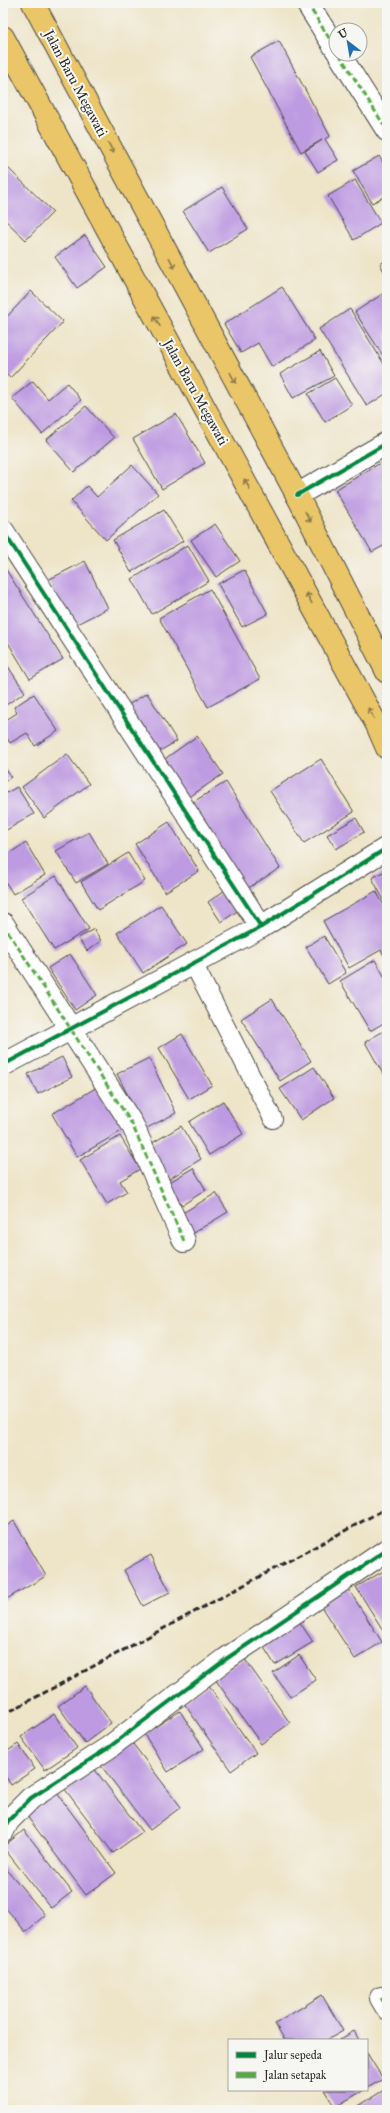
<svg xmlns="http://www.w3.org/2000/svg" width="390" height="2113" font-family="'IM FELL Great Primer',serif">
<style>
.building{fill:#bd9ae1}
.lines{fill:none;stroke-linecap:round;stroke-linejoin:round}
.service-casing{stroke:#484743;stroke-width:20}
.minor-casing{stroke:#484743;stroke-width:24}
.trunk-casing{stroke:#484743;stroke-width:24}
.service{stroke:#fff;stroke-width:18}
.minor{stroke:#fff;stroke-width:22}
.trunk{stroke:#eac669;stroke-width:22}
.rail{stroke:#2b2b2b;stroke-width:3;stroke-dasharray:6 3;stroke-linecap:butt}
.quiet{stroke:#54ab44;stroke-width:3;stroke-dasharray:6 3;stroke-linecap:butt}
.cycleway-casing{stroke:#f6f6f2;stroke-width:6}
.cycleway{stroke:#00873e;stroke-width:4}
.oneway{stroke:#8a784a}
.labels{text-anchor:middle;stroke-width:4;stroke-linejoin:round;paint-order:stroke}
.street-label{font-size:14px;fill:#2b2b2b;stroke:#f6f6f2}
</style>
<rect width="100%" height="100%" fill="#f6f6f2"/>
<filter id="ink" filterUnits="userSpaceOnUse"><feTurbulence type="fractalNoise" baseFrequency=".025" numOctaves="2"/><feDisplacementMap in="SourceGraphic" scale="8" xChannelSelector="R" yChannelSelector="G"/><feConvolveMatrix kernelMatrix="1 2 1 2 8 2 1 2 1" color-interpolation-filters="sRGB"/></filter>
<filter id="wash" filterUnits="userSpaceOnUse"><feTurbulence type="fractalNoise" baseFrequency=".012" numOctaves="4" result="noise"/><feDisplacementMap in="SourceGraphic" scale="16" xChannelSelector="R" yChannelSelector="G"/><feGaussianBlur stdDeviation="0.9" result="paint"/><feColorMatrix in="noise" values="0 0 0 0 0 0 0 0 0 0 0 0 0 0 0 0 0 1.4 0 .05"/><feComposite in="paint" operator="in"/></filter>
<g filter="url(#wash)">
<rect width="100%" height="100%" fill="#eee4c8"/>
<g id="blocks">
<g class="building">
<polygon points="279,41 330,136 325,139 338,160 318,172 305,151 322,140 301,152 250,57"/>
<polygon points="379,156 387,169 387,195 372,203 353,171"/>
<polygon points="6,166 53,212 26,240 3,218 3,170"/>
<polygon points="355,180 381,223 354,240 328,196"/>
<polygon points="222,187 248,229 209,253 183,211"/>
<polygon points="85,235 107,267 77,288 55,257"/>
<polygon points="387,260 387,277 380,264"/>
<polygon points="282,287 315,340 272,367 258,343 241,353 224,324"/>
<polygon points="31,291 63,322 10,378 3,371 3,321"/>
<polygon points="387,291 387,362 355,312"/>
<polygon points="350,309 387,369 387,393 367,406 319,329"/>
<polygon points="320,351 334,376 293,398 280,374"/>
<polygon points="335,378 352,405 325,422 308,394"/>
<polygon points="33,381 48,399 67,383 81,400 42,434 12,398"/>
<polygon points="86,406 114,438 74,472 46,440"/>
<polygon points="176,414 205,463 162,489 133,439"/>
<polygon points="387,459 387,544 372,552 335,490"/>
<polygon points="132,465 158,494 106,540 71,501 87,486 97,497"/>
<polygon points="164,510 183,541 131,572 113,540"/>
<polygon points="215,524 240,561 216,577 191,540"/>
<polygon points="188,545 209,581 152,614 132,579"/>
<polygon points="85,561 108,608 71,627 48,580"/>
<polygon points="3,565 63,659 30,679 4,636 3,637"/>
<polygon points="244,570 268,614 242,627 218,584"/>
<polygon points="210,589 260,679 208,707 159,618"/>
<polygon points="3,659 25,692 3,707"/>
<polygon points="147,693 177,741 151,756 122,709"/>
<polygon points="34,694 58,731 35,746 27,733 10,743 3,731 3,722 17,713 14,707"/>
<polygon points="197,736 223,774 185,800 159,763"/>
<polygon points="67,754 89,784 44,818 22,787"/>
<polygon points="321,759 354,812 304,843 270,791"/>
<polygon points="3,765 11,777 3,783"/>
<polygon points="226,782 280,868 242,892 188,805"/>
<polygon points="17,787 34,814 3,832 3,795"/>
<polygon points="356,818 364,832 336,849 327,835"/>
<polygon points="169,822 199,871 165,892 135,844"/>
<polygon points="89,832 108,864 76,883 56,851"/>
<polygon points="26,843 45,875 13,894 3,878 3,857"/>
<polygon points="128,853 145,881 98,910 81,882"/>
<polygon points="387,870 387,906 372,878"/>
<polygon points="56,876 89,929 54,950 21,898"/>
<polygon points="228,888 242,908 221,922 208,902"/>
<polygon points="376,891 387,910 387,961 381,950 349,968 323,921"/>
<polygon points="161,905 187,944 143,973 117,933"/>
<polygon points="94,929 101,941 87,951 78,938"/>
<polygon points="324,936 346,973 328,984 306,947"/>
<polygon points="70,954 97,995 75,1010 48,968"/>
<polygon points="375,960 387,981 387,1021 370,1031 340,981"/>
<polygon points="272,999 311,1061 280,1081 241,1019"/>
<polygon points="387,1029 387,1072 383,1074 365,1042"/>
<polygon points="182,1034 212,1085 189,1099 159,1048"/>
<polygon points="62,1057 72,1077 38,1094 28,1074"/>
<polygon points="149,1058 176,1113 145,1129 117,1074"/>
<polygon points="314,1067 334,1098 301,1120 280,1089"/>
<polygon points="99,1086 125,1129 77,1157 52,1114"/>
<polygon points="223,1101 243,1134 209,1155 189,1122"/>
<polygon points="181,1126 201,1159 169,1179 149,1145"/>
<polygon points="120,1136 140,1169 120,1181 127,1192 107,1204 80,1160"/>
<polygon points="193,1168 206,1190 182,1205 168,1183"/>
<polygon points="216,1193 228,1212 193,1233 181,1214"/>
<polygon points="14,1521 46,1576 3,1601 3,1528"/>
<polygon points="151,1555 170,1592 143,1606 124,1570"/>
<polygon points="387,1569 387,1634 386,1635 356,1587"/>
<polygon points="347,1587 382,1642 355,1659 320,1605"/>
<polygon points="297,1618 313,1642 275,1665 260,1641"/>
<polygon points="299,1655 316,1680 290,1697 273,1673"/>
<polygon points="244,1658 290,1723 261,1744 215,1679"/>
<polygon points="208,1684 256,1753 231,1771 183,1702"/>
<polygon points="85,1686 111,1723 85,1743 58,1706"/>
<polygon points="180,1711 204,1749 168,1772 144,1734"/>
<polygon points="54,1714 77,1748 45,1770 21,1737"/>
<polygon points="130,1740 181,1807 150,1830 99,1763"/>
<polygon points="18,1744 35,1769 11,1785 3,1772 3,1754"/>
<polygon points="93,1767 142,1832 113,1853 64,1788"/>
<polygon points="57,1793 116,1873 86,1895 26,1815"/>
<polygon points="24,1830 72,1892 51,1908 3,1847"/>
<polygon points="3,1865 45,1915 26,1932 3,1905"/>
<polygon points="322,1995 343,2031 327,2040 285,2040 275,2024"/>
<polygon points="354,2031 359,2040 339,2040"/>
<polygon points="367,2053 383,2079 367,2088"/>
<polygon points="387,2088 387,2110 352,2110"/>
<polygon points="324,2090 364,2090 335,2107"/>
</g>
</g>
</g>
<g filter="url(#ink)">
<use href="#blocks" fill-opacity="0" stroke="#484743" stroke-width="1"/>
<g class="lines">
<defs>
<polyline id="service" points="193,963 273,1119"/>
<g id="minor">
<polyline points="307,3 336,49"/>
<polyline points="339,54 387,130"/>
<polyline points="297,495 387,443"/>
<polyline points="3,531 261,927"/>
<polyline points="3,924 132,1124 184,1241"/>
<polyline points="3,1065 261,927 387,848"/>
<polyline points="3,1831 8,1821 31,1798 108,1748 226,1659 387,1550"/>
<polyline points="381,1998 387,2008"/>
</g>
<g id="trunk">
<polyline points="33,3 297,495 387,672"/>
<polyline points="3,37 377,725 387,748"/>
</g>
</defs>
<use href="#service" class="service-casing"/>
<use href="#minor" class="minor-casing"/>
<use href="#trunk" class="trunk-casing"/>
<use href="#service" class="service"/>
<use href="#minor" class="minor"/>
<use href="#trunk" class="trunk"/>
<polyline class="rail" points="3,1715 387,1508"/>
<g class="quiet">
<polyline points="307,3 336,49"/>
<polyline points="339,54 387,130"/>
<polyline points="3,924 132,1124 184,1241"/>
<polyline points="381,1998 387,2008"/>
</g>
<defs>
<g id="cycleway">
<polyline points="297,495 387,443"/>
<polyline points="3,531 261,927"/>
<polyline points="3,1065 261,927 387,848"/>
<polyline points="3,1831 8,1821 31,1798 108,1748 226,1659 387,1550"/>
</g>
</defs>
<use href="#cycleway" class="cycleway-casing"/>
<use href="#cycleway" class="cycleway"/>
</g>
<defs><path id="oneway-shaft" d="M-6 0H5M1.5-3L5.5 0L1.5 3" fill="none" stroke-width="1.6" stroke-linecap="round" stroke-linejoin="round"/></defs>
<g class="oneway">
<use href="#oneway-shaft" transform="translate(111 148) rotate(62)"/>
<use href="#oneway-shaft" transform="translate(172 263) rotate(62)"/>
<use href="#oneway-shaft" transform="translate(157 321) rotate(-119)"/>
<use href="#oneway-shaft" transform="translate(233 378) rotate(62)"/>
<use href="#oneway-shaft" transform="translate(247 484) rotate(-119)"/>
<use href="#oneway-shaft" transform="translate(308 517) rotate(63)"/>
<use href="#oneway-shaft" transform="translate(309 598) rotate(-118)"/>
<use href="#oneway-shaft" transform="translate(371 713) rotate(-118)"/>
</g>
</g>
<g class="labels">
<g class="street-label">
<text transform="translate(76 83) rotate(62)" y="5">Jalan Baru Megawati</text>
<text transform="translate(196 392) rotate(61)" y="5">Jalan Baru Megawati</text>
</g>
</g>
<rect width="390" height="2113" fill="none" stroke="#f6f6f2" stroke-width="16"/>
<rect x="228" y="2039" width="140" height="52" fill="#f6f6f2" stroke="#a5a5a2"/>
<rect x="236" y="2052" width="20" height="6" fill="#00873e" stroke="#a5a5a2"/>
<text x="264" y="2059" font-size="12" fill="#2b2b2b">Jalur sepeda</text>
<rect x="236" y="2072" width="20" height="6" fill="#54ab44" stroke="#a5a5a2"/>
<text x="264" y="2079" font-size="12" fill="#2b2b2b">Jalan setapak</text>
<g transform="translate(348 42) rotate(329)"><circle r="19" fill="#f6f6f2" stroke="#a5a5a2"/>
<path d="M0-3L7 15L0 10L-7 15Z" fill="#1f6fb2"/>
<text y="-6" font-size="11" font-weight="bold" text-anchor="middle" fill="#2b2b2b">U</text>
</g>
</svg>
